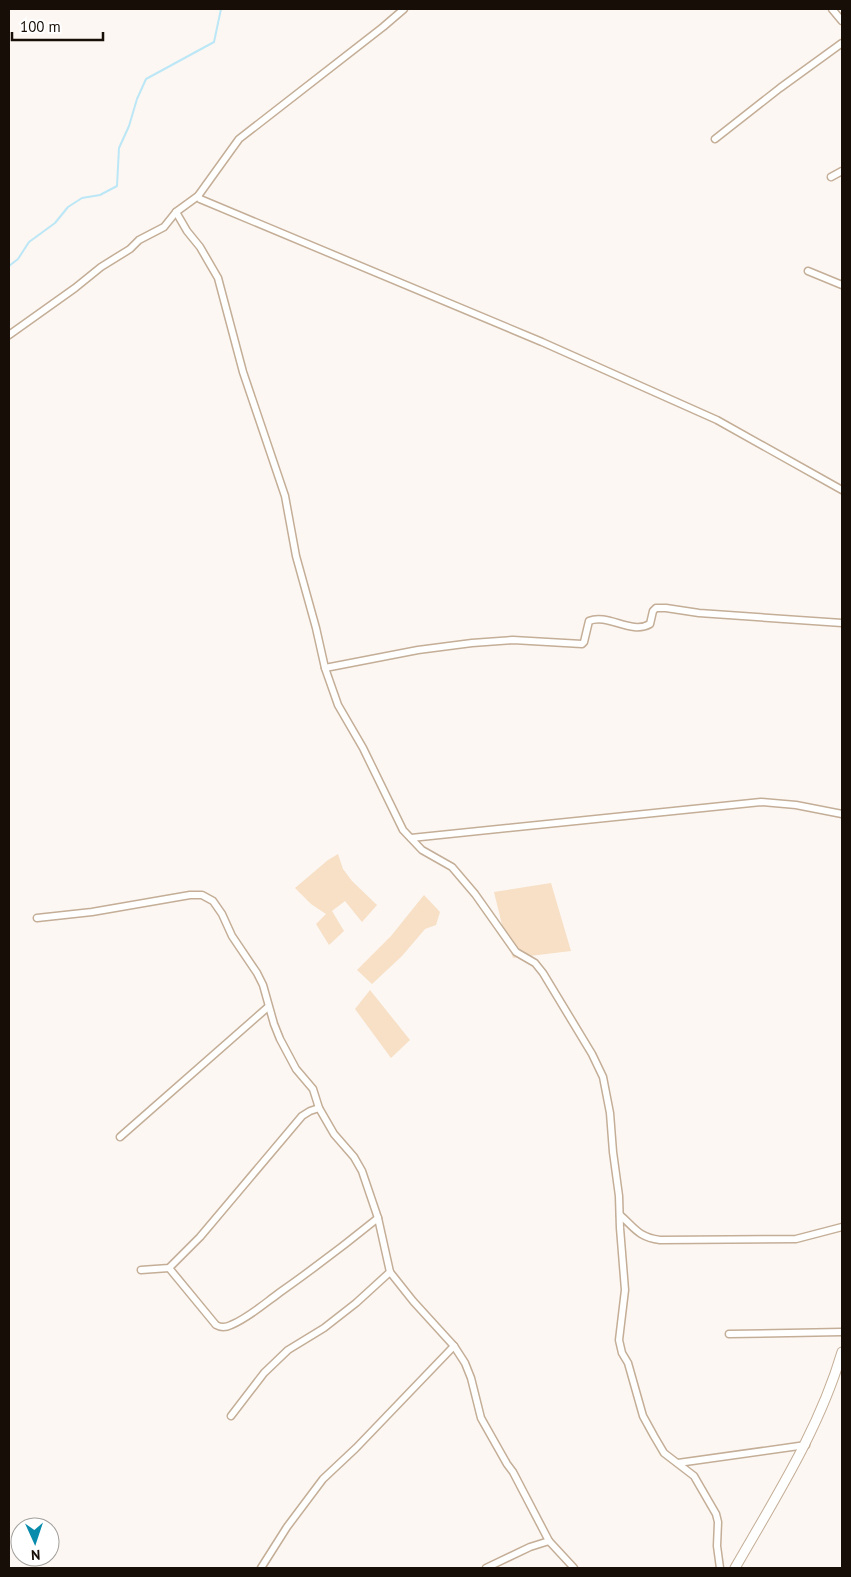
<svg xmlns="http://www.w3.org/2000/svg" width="851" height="1577" font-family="'PT Sans',sans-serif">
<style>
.green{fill:#f7e0c6}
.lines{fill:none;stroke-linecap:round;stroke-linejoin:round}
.stream{stroke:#bce7f6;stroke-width:2}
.street-casing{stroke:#c4ae97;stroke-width:9}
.secondary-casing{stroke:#c4ae97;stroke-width:11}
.street{stroke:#fff;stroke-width:6}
.secondary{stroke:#fff;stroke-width:9}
</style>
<rect width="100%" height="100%" fill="#fcf7f2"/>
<g class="green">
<polygon points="338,854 343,869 352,881 377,905 362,922 345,901 332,911 344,931 329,945 316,924 326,914 311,904 295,888 328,860"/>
<polygon points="551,883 571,951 513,958 504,933 494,892"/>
<polygon points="424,895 440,912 436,925 425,929 402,956 372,984 357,970 391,936"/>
<polygon points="370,990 410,1040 391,1058 355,1009"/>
</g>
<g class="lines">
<polyline class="stream" points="9,266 18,259 29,242 55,223 68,207 82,198 100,195 117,186 119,148 129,126 137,99 146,79 214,42 221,9"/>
<defs>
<g id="street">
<polyline points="832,9 842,21"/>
<polyline points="715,139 780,88 842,43"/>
<polyline points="831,177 842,171"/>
<polyline points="198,196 200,199 542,342 717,420 842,490"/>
<polyline points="176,212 187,231 200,247 218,278 243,372 285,496 296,556 316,628 325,668 338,705 363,748 403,830 422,850 452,867 475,894 516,952 535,963 543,973 592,1054 603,1077 610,1113 613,1152 619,1196 620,1228 625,1290 619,1340 622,1353 628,1363 643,1416 654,1436 664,1453 694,1476 716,1514 718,1522 717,1546 720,1568"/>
<polyline points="808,271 842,285"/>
<polyline points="9,335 75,288 101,267 130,249 139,240 164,227 176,212 198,196 239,139 383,27 404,9"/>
<path d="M325 668 418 650 472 643 513 640 582 644 584 642 589 621C608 613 631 635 650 624L653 611 656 608H666L699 613 842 623"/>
<polyline points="411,838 761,802 796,805 842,814"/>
<polyline points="37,918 92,912 190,895 202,895 213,901 222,914 232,936 257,973 263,985 274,1024 280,1039 296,1069 313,1089 319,1108 334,1134 354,1157 362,1171 378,1218 390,1272 413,1301 454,1346 465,1363 471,1378 481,1418 507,1464 513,1472 549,1541"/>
<polyline points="120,1137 268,1007"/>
<path d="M620 1215C635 1228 638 1237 660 1240L796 1239 842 1227"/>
<path d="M169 1268 216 1325C221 1328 225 1328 231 1325 248 1318 264 1304 279 1293 313 1269 346 1244 378 1218"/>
<polyline points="141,1270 169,1268 200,1237 302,1116 310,1111 319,1108"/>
<polyline points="729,1334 842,1332"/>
<polyline points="231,1416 264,1373 288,1350 324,1328 356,1303 390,1272"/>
<polyline points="678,1463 806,1445"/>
<polyline points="261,1568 287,1527 323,1479 356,1448 454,1346"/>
<polyline points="486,1568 530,1547 549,1541 574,1568"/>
</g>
<path id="secondary" d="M735 1568C775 1498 819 1430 842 1352"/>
</defs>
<use href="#street" class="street-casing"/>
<use href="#secondary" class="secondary-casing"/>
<use href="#street" class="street"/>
<use href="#secondary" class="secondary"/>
</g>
<rect width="851" height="1577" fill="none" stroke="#170f07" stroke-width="20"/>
<g transform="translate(35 1542) rotate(177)"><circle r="24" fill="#ffffff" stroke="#a29f9c"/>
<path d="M0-4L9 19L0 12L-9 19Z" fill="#098cac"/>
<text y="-8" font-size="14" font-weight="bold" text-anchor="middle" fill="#170f07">N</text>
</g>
<path d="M12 32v8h91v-8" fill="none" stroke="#170f07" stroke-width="2.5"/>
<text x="20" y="32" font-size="15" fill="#170f07" stroke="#ffffff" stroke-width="4" paint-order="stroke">100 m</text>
</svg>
